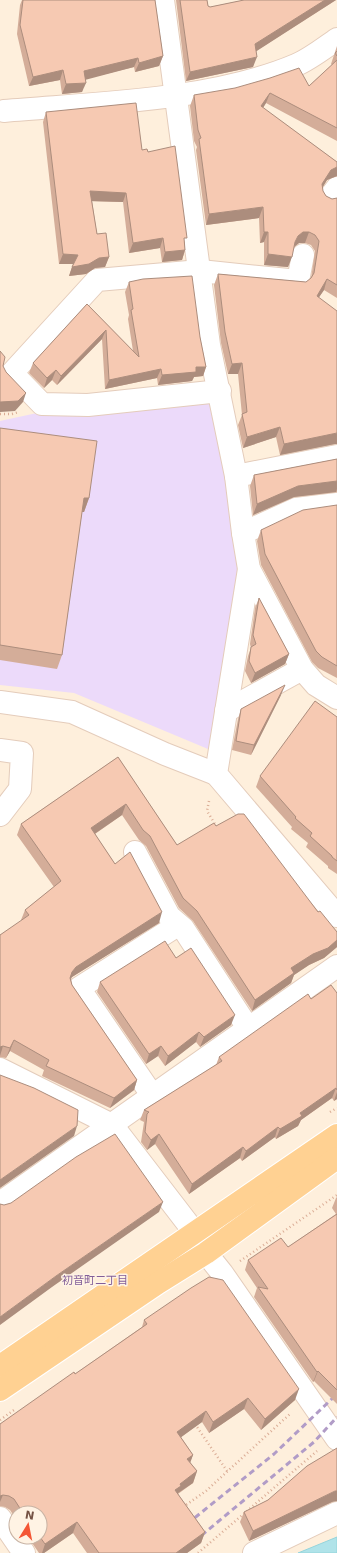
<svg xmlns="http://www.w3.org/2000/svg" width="337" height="1553" font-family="'DejaVu Sans','Noto Sans JP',sans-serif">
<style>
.education{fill:#ecdafa}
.water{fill:#b0e3e9;stroke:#95d4db}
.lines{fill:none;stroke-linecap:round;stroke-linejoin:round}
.minor-casing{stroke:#e4ccbb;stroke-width:24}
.major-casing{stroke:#fff;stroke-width:24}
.path{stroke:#daac95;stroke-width:2.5;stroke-dasharray:1 3;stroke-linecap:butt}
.minor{stroke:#fff;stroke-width:22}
.major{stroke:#ffd192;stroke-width:22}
.rail{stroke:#b19cc7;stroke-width:3;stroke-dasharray:6 4;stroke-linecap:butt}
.wall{fill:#d4ad99}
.shaded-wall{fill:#ac8d7d}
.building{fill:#f6c9b2;stroke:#ac8d7d}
.labels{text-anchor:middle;stroke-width:3;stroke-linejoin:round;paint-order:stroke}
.neighbourhood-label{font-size:11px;fill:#825e99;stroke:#fff3e4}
</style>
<rect width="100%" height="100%" fill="#feefdc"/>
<polygon class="education" points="215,395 240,551 212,742 208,749 74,693 0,685 0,421 37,413"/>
<polygon class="water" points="337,1537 337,1553 298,1553"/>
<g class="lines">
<defs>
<g id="minor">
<polyline points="163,0 209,345 236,476 243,533 249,569 302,669 316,685 337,698"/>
<path d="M4 111C96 103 211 101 296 65 310 59 324 48 337 39"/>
<polyline points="330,197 337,188"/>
<polyline points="220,391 88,405 42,404 12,373 97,280 200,271 298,281 303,255"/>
<polyline points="236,476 337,456"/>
<polyline points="243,533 296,509 337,504"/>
<polyline points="249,569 216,774 337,916"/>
<polyline points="0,702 72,712 165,754 216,774"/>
<polyline points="226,711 302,669"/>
<polyline points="0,750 22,753 20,789 0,815"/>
<polyline points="135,852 169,916 183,928 248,1028"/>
<polyline points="0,1069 112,1125 195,1233 206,1253 222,1273 337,1439"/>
<polyline points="152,1095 79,988 178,925"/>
<polyline points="0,1203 337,966"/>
<polyline points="0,1518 24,1553"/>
<polyline points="254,1553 337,1513"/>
</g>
<g id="major">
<polyline points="0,1366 337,1135"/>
<polyline points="0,1390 158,1283 206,1253 337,1158"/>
</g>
</defs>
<use href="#minor" class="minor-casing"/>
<use href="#major" class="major-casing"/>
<g class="path">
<polyline points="0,414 12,414 19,412"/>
<polyline points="209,801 207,811 218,829"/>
<polyline points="330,1112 337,1108"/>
<polyline points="240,1261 337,1195"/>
<polyline points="0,1420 14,1410"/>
<polyline points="195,1424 227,1471"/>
<polyline points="183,1507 206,1491 291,1413"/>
<polyline points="198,1553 317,1451"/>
</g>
<use href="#minor" class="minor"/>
<use href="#major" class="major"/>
<g class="rail">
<polyline points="187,1524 274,1454 337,1394"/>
<polyline points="177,1553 202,1535 314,1442 337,1417"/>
</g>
</g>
<g class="wall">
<polygon points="22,0 155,0 163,56 159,66 135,72 134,67 85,79 82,92 62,94 60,80 29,86 17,34 20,5"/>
<polygon points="176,0 207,0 208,6 210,7 244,0 336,0 256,51 253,67 186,81"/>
<polygon points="337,46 337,141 266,103 263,108 337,162 337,176 327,180 322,188 323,191 326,196 332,199 337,198 337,298 324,290 319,297 335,444 280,455 276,437 243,448 238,425 242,415 238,374 228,374 221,343 214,285 218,274 306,282 311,279 315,251 311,245 305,243 299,243 294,247 288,267 264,265 264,242 260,243 259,218 206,225 196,150 197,147 194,141 190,106 194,95 309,86 332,65 331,64"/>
<polygon points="46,112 148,152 185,243 185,250 182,260 162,262 160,248 129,253 123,202 92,201 97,234 109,257 105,267 95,268 86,274 69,276 73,264 59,264 43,122"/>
<polygon points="129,282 200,337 206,367 203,376 194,377 192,381 158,385 157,378 105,389 102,339 57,385 52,380 44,388 29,373 33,363 87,304 133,351 128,319 129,315 125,292"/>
<polygon points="0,428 89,498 84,512 82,512 62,655 57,669 0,660"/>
<polygon points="337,459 337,492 294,497 253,515 250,486 254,475"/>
<polygon points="337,505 337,678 318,668 312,662 261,565 257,541 261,530"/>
<polygon points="259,598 289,654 285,664 251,683 245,671 248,656 251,648 250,644 255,608"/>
<polygon points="281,695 251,755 232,750 238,719 241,709"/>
<polygon points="337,717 337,874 328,868 328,866 306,847 308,843 291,829 292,827 256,787 260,776"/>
<polygon points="118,757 177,845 216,826 318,912 337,932 337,947 324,958 309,965 294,975 291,983 252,1011 193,921 179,908 146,846 139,840 122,815 95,834 115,864 159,923 72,977 71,979 72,985 137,1080 134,1090 110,1108 42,1076 44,1070 10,1051 6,1058 0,1057 0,935 22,921 21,920 25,910 54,887 17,835 21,824"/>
<polygon points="176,958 231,1025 200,1047 196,1042 165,1066 158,1056 146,1064 97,992 100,982"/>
<polygon points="337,992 337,1099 334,1101 332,1098 301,1120 298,1126 276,1139 275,1137 242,1161 240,1158 189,1194 155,1144 147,1150 141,1142 144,1122 140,1120 144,1110 216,1065 219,1057 311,999"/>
<polygon points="337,1197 337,1404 314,1381 313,1382 254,1297 257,1288 245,1270 248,1260 288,1247 336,1214 332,1208 336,1198"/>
<polygon points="144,1320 295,1400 261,1430 244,1409 209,1433 202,1422 181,1437 193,1455 190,1462 197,1471 193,1483 178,1494 205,1532 201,1543 187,1553 87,1553 73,1533 44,1553 39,1553 28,1537 40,1537 40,1513 16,1513 16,1519 10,1510 5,1507 0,1506 0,1424 75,1374 142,1327"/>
<polygon points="268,1500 332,1502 249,1541 240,1522 244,1512"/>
</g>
<g class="shaded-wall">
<polygon points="325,0 336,0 252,54 255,44"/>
<polygon points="163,56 159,66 135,72 139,63"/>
<polygon points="257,57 253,67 186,81 190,72"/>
<polygon points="138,58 134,67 81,81 84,71"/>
<polygon points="63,70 60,80 29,86 33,77"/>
<polygon points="86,83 82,92 62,94 66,84"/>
<polygon points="270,93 266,103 257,117 261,106"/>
<polygon points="337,167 337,176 327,180 318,195 322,184 331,170"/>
<polygon points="90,191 126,193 123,202 86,201"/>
<polygon points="263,207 259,218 206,225 209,214"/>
<polygon points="264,232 268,232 264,242 260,243"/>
<polygon points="303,232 309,232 305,243 299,243 294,247 295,242 298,236"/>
<polygon points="163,238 160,248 129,253 133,243"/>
<polygon points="185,250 182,260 162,262 165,252"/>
<polygon points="63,254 78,255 74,264 59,264"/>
<polygon points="268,254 292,257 288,267 264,265"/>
<polygon points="109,257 105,267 95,268 86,274 69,276 72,267 99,258"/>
<polygon points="327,279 324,290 313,306 317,296"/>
<polygon points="106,330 102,339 57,385 61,376"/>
<polygon points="242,363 238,374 228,374 232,364"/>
<polygon points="196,367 206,367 203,376 194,377 192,381 158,385 162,375"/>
<polygon points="161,369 157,378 105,389 109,380"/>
<polygon points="56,370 52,380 44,388 47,378"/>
<polygon points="26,393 23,402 15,411 0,412 0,402"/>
<polygon points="280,427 276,437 243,448 247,437"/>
<polygon points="337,433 337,444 335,444 280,455 284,444"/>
<polygon points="337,481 337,489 336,492 294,497 253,515 257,504 298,486"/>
<polygon points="84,498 89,498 84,512 79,512"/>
<polygon points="289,654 285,664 251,683 255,673"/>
<polygon points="285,685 281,695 251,755 254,745"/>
<polygon points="126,804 122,815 87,839 91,828"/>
<polygon points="162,912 159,923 72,977 68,982 72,972 76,967"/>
<polygon points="337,940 337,947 324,958 309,965 294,975 291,983 252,1011 255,1000 291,968 313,954"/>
<polygon points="235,1015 231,1025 200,1047 204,1037"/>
<polygon points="199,1032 196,1042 165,1066 168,1056"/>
<polygon points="14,1040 10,1051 6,1058 10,1048"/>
<polygon points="3,1046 0,1056 0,1047"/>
<polygon points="161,1046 158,1056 146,1064 149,1054"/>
<polygon points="137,1080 134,1090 110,1108 114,1098"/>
<polygon points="336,1088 332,1098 301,1120 298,1126 276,1139 280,1129 300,1113"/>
<polygon points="337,1092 337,1099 334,1101"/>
<polygon points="77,1126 74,1136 0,1188 0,1180"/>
<polygon points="278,1127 275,1137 242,1161 246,1151"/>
<polygon points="159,1134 155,1144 147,1150 151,1140"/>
<polygon points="243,1147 240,1158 189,1194 192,1184"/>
<polygon points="163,1202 159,1212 52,1287 0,1325 0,1317 56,1276"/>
<polygon points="318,1371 314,1381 313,1382 317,1372"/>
<polygon points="299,1389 295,1400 261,1430 265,1419"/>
<polygon points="248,1398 244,1409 209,1433 213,1422"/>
<polygon points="206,1411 202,1422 173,1443 177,1432"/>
<polygon points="193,1455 189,1466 187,1459"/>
<polygon points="197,1471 193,1483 178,1493 177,1497 175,1490 180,1484"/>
<polygon points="335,1491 337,1491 337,1501 332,1502 249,1541 253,1531"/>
<polygon points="3,1495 0,1502 0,1496"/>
<polygon points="77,1522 73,1533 44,1553 42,1553 45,1544"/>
<polygon points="205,1532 201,1543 187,1553 176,1553"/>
</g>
<g class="building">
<polygon points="23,0 155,0 163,56 139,63 138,58 84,71 86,83 66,84 63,70 33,77 20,25"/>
<polygon points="180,0 207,0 208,6 210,7 244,0 325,0 255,44 257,57 190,72"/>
<polygon points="337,51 337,56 335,53"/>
<polygon points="337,60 337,128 270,93 261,106 337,162 337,167 331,170 322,184 323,191 326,196 332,199 337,198 337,285 327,279 317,296 337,311 337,433 284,444 280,427 247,437 242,414 247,412 242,363 232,364 225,332 218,274 306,282 311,278 314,273 319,241 315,235 309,232 303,232 298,236 295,242 292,257 268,254 268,232 264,232 263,207 209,214 199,139 201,138 198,130 194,95 235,88 270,78 299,68 309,86"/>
<polygon points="136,103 142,150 147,149 148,152 175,146 187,238 184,238 185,250 165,252 163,238 133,243 126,193 90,191 97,234 106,233 109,257 99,258 89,264 72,267 78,255 63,254 46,112"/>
<polygon points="192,276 200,337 206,367 196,367 196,372 162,375 161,369 109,380 106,330 61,376 56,370 47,378 33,363 87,304 139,357 131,310 133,309 129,282 143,279"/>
<polygon points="0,351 5,357 3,366 6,372 26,393 18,401 0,402"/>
<polygon points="0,428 97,441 89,498 84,498 62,655 0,645"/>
<polygon points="337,459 337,481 298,486 257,504 254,475"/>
<polygon points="337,505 337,666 322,657 316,651 265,554 261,530 303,510"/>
<polygon points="259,598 289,654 255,673 249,661 251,647 256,644 253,635"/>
<polygon points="285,685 254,745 236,741 241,709"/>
<polygon points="315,701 337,717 337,861 332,857 332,856 310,836 312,833 295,818 296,817 260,776"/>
<polygon points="118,757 177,845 214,823 216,826 238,814 244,814 318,912 320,911 337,932 337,940 328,948 313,954 291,968 294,973 255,1000 197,911 183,898 150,836 143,830 126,804 91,828 115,864 130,852 162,912 76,967 72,972 70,978 72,985 137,1080 114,1098 46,1066 49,1060 14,1040 10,1048 3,1046 0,1047 0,935 29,915 25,910 61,881 21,824"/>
<polygon points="165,941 176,958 191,948 235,1015 204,1037 199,1032 168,1056 161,1046 149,1054 100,982"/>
<polygon points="331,985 337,993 337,992 337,1090 336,1088 300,1113 302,1116 280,1129 278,1127 246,1151 243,1147 192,1184 159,1134 151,1140 145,1132 147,1114 149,1112 144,1110 222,1061 219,1057 308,994 311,999"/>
<polygon points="0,1075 34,1088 78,1110 77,1126 0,1180"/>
<polygon points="115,1134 163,1202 56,1276 0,1317 0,1204 4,1205 11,1203 76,1157"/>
<polygon points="337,1214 337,1390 318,1371 317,1372 258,1287 268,1289 248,1260 281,1238 288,1247"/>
<polygon points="209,1277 223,1280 299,1389 265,1419 248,1398 213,1422 206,1411 177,1432 193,1455 187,1459 197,1471 180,1484 181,1486 175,1490 205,1532 176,1553 99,1553 77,1522 45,1544 40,1537 40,1513 23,1513 14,1499 9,1496 3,1495 0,1496 0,1424 74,1372 75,1374 147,1324 144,1320 191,1288"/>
<polygon points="337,1448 337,1491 335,1491 253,1531 244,1512 268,1500 307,1466"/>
</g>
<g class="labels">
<g class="neighbourhood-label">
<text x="95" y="1284">初音町二丁目</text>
</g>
</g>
<g transform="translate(28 1525) rotate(10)"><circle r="19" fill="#fff3e4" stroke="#c8b3a4"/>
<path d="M0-3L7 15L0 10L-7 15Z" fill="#f45635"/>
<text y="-6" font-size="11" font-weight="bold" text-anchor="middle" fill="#755244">N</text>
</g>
</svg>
